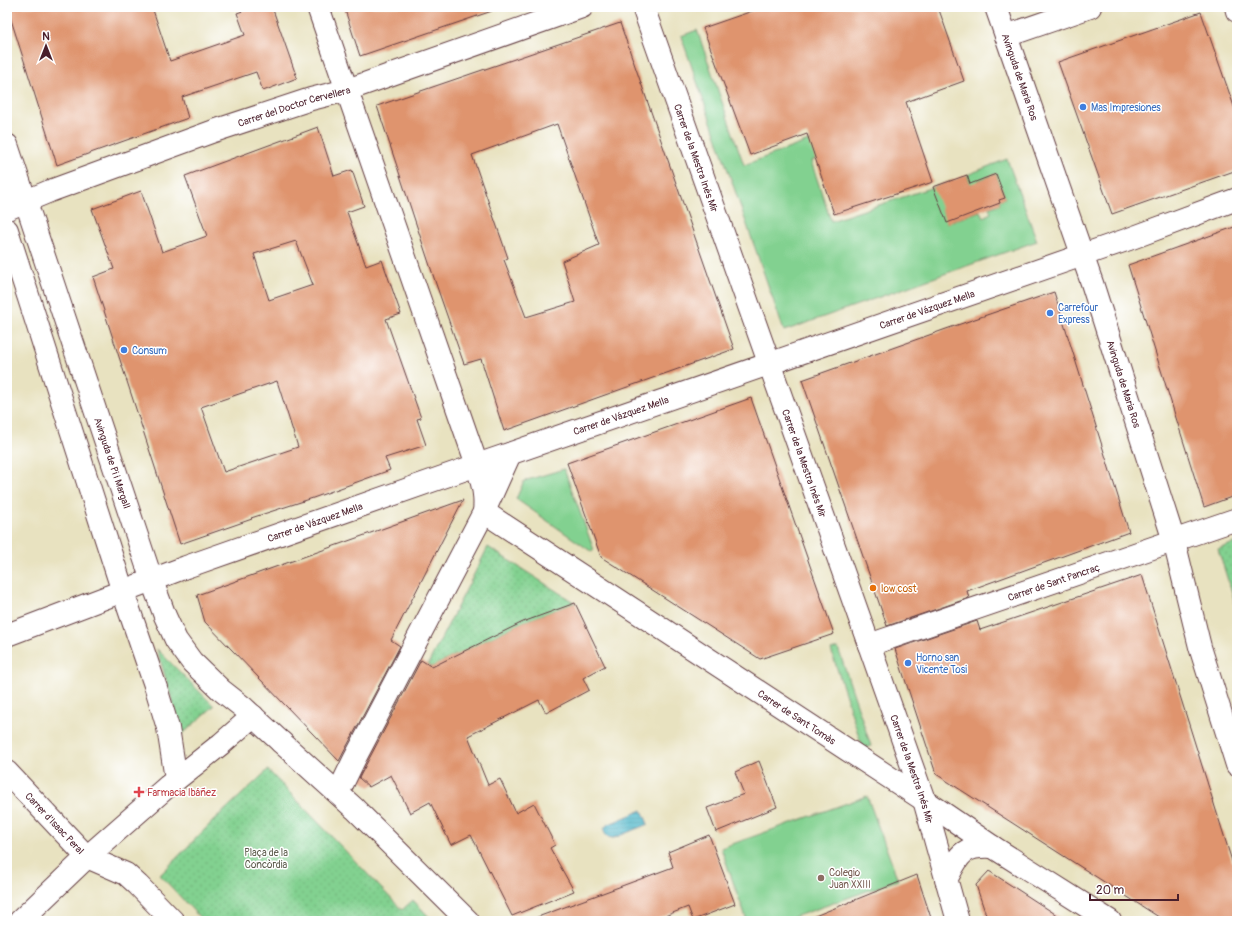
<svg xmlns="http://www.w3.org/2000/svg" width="1244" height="928" font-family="Pangolin,sans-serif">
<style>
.grass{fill:url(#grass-dots);stroke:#66785e}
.garden{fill:#82d190;stroke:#66785e}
.water{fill:url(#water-rules);stroke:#4c6c7b}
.building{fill:#df946e;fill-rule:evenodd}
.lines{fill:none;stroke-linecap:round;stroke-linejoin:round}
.pedestrian-casing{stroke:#623c41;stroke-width:24}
.minor-casing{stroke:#623c41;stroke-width:24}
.tertiary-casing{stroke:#623c41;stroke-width:24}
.pedestrian{stroke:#fff;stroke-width:22}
.minor{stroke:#fff;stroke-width:22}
.tertiary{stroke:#fff;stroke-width:22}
.shop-dot{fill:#3f7fe0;stroke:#fff;stroke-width:1.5}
.food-dot{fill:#e8710a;stroke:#fff;stroke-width:1.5}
.health-dot{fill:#e0444e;stroke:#fff;stroke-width:1.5}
.education-dot{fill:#8d6e63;stroke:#fff;stroke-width:1.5}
.labels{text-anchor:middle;stroke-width:3;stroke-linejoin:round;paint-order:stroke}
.street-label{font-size:10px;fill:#4a1f2b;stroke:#fff}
.shop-label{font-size:10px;fill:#366cbe;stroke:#fff;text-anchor:start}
.food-label{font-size:10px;fill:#c56008;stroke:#fff;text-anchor:start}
.health-label{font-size:10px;fill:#be3a42;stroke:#fff;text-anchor:start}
.park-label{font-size:10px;fill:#5e5d4e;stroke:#fff}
.education-label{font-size:10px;fill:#785e54;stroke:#fff;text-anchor:start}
</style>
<defs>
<pattern id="grass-dots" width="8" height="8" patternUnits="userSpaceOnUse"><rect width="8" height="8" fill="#82d190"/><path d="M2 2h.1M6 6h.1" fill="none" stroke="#72b37c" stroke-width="1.8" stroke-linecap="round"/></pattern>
<pattern id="water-rules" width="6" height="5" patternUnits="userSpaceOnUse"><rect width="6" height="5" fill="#4eb8cb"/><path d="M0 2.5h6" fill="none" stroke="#4395a5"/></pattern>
</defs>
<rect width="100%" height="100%" fill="#fff"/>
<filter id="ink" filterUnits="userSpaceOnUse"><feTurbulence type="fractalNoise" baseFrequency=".025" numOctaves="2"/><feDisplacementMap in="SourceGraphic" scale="8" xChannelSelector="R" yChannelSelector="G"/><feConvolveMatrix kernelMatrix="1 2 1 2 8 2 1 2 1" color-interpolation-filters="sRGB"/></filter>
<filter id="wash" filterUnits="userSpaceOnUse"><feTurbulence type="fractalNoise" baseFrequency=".012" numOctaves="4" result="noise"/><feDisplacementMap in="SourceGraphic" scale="16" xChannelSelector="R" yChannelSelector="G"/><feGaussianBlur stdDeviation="0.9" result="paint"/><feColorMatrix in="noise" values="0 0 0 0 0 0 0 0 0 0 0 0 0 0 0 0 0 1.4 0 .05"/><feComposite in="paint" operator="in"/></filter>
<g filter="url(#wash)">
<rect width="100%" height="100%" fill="#e8e2c0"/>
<g class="grass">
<polygon points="1237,542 1237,609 1218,549"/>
<polygon points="488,547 575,603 523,622 432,667 428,664"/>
<polygon points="157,649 214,706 186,731 182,734"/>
<polygon points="268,770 402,910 413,900 433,921 203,921 160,875 212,822"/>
</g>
<g class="garden">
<polygon points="697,30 744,165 841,129 847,149 811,161 831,221 954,180 955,183 942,209 947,223 980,211 983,217 991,213 989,208 1000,204 999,200 1005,198 996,174 979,180 972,188 967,175 1007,159 1037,241 784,331 681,36"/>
<polygon points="564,469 594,550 592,552 516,499 524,481"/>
<polygon points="838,648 871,746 863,749 831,650"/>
<polygon points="867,796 898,880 783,921 747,921 721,848"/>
</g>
<path class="water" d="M642 810 648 824 614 838C608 838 604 835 604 829L607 825Z"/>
<g id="blocks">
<g class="building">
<polygon points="7,7 152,7 170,61 245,35 237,13 254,7 272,7 297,78 263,91 256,72 182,97 188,118 57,165"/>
<polygon points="344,7 491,7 492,11 360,56"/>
<polygon points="764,7 938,7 964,81 906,102 933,182 834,214 807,134 750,155 703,28"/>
<polygon points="1201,12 1237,115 1237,170 1112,214 1058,62"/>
<path d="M620 23 734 349 504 431 481 359 464 364 437 287 377 106ZM557 124 599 245 562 261 575 302 526 317 504 260 508 258 472 155Z"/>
<path d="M318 127 334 176 352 170 364 206 347 212 366 266 382 260 401 314 386 319 421 418 417 419 426 445 385 458 390 470 313 498 251 518 252 519 180 544 93 277 114 269 92 209 141 191 162 252 207 236 185 176ZM296 241 313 285 269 300 254 254ZM277 381 298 447 224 472 201 407Z"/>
<polygon points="996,174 1005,198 999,200 1000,203 947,223 933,187 967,175 970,184"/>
<polygon points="1237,226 1237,495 1204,507 1128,265"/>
<polygon points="1054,292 1129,532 967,591 969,598 887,626 802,380 966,322"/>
<polygon points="751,398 834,634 760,659 601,557 567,463"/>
<polygon points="463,500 391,640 400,646 339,761 205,622 197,595"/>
<polygon points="1142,575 1237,877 1237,921 1165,921 936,774 895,649 977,621 980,630"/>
<polygon points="575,603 605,666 583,678 589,690 546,713 539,700 468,736 488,785 500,779 516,813 534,803 555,845 550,848 574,891 512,916 471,835 451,845 430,802 410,813 391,775 369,787 359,778 421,660 432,667 523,622"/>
<polygon points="759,761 777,807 716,832 707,808 744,794 735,772"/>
<polygon points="709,835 735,904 693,920 688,907 652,921 535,921 535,918 673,867 668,852"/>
<polygon points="989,871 1066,921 988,921 976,885"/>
<polygon points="917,875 932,921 805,921 805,920"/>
</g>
</g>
</g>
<g filter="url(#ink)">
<use href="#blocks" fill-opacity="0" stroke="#623c41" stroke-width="1"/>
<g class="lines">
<defs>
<g id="pedestrian">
<path id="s1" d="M484 512 924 800"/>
</g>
<g id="minor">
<path d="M318 7 477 465C482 483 486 494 484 512L354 760 338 793"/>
<path id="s2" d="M643 7 924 800 958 921"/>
<path id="s3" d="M996 7 1092 283 1174 541 1200 647 1237 765"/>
<polyline points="1236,7 1237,11"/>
<polyline points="1006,36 1090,7"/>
<path id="s4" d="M7 209 50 191 214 131 311 99 347 90 582 7"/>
<polyline points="486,507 510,454"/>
<path id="s5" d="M7 635 186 567 477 465 1129 239 1237 199"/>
<path id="s6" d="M869 645 1237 519"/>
<polyline points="281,742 355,809 468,921"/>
<path id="s7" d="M7 772 87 857 126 874 138 885 173 921"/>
<polyline points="924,800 993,847 1110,921"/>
<path d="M946 880C959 855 962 845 993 847"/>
<polyline points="20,921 87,857 168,786 221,744 253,716"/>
</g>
<g id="tertiary">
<path id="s8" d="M7 145 152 581 165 616 176 640 192 662 221 690 244 708 281 742"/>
<polyline points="7,230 123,592 156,688 168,728 176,779"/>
</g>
</defs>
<use href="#pedestrian" class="pedestrian-casing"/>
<use href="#minor" class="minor-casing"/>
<use href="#tertiary" class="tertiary-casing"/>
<use href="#pedestrian" class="pedestrian"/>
<use href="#minor" class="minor"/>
<use href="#tertiary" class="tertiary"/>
</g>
</g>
<g class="shop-dot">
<circle cx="1083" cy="107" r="4"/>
<circle cx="1050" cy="313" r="4"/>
<circle cx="124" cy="350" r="4"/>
<circle cx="908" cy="663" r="4"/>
</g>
<circle class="food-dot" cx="873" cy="588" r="4"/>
<path class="health-dot" d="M137 786h4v4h4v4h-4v4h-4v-4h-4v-4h4z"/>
<circle class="education-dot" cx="821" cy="878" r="4"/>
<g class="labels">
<g class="street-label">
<text dy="4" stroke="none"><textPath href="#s3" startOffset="74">Avinguda de Maria Ros</textPath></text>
<text dy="4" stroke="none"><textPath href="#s4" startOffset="305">Carrer del Doctor Cervellera</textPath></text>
<text dy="4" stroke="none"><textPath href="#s2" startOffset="160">Carrer de la Mestra Inés Mir</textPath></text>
<text dy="4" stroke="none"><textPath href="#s5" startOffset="976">Carrer de Vázquez Mella</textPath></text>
<text dy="4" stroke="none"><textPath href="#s3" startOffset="398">Avinguda de Maria Ros</textPath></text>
<text dy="4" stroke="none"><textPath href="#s5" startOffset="652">Carrer de Vázquez Mella</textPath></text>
<text dy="4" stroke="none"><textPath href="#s8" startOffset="335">Avinguda de Pi i Margall</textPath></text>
<text dy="4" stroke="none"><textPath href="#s2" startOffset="484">Carrer de la Mestra Inés Mir</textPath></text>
<text dy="4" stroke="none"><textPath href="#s5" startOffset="328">Carrer de Vázquez Mella</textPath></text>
<text dy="4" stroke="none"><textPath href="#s6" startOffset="195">Carrer de Sant Pancraç</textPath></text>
<text dy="4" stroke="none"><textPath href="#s1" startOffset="374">Carrer de Sant Tomàs</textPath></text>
<text dy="4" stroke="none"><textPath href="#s2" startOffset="808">Carrer de la Mestra Inés Mir</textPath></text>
<text dy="4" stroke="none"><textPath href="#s7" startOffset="70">Carrer d'Isaac Peral</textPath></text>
</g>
<g class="shop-label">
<text x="1091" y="111">Mas Impresiones</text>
<text x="1058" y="311">Carrefour<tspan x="1058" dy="12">Express</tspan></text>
<text x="132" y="354">Consum</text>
<text x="916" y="661">Horno san<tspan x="916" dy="12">Vicente Tosi</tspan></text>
</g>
<g class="food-label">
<text x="881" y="592">low cost</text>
</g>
<g class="health-label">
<text x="147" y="796">Farmacia Ibáñez</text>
</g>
<g class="park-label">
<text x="266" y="856">Plaça de la<tspan x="266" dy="12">Concòrdia</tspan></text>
</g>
<g class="education-label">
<text x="829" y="876">Colegio<tspan x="829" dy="12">Juan XXIII</tspan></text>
</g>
</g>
<rect width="1244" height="928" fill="none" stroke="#fff" stroke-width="24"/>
<g transform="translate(46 46)" stroke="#ffffff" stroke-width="3" paint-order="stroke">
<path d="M0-3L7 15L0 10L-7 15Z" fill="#4a1f2b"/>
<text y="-6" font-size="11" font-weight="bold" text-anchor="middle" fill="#4a1f2b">N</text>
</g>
<path d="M1090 894v6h88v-6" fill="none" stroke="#4a1f2b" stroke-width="2"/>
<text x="1096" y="894" font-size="12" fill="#4a1f2b" stroke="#ffffff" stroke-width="3" paint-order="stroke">20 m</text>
</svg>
